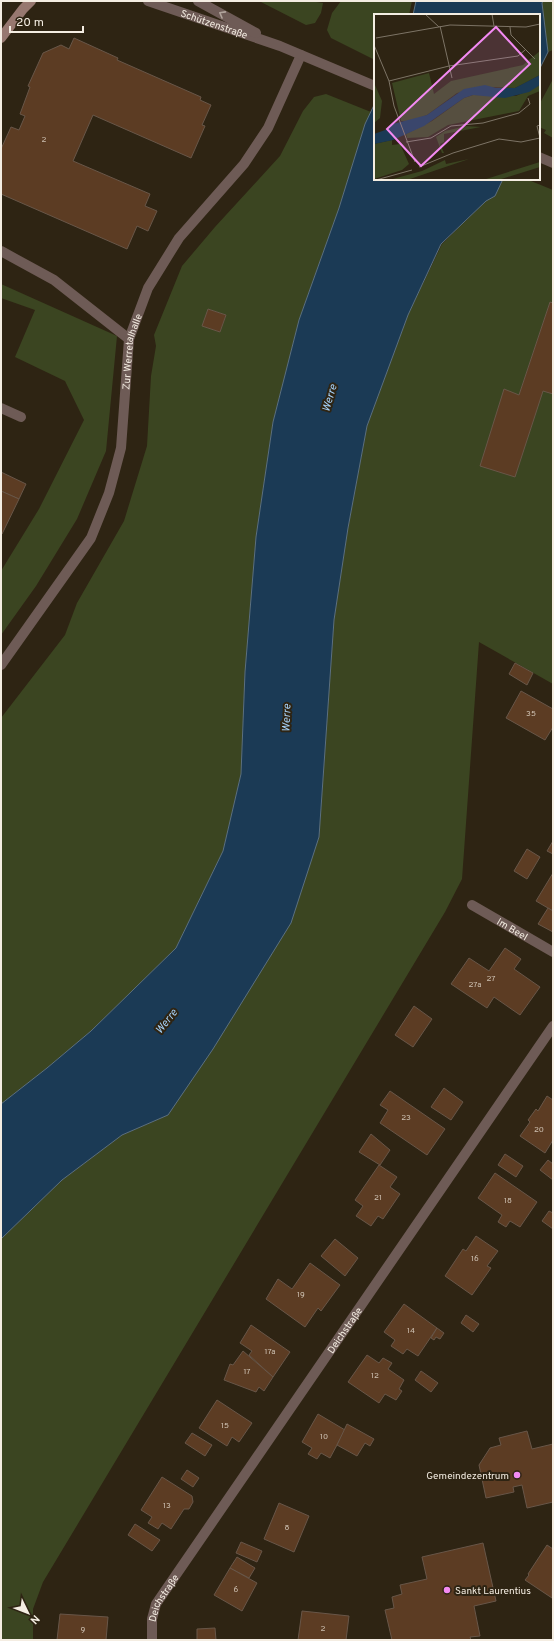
<svg xmlns="http://www.w3.org/2000/svg" width="554" height="1641" font-family="Overpass,sans-serif">
<style>
.green{fill:#3b4521;fill-rule:evenodd}
.water{fill:#1b3a55;stroke:#5c707f}
.building{fill:#5c3c23;stroke:#685648}
.lines{fill:none;stroke-linecap:round;stroke-linejoin:round}
.service{stroke:#6e5b56;stroke-width:10}
.minor{stroke:#6e5b56;stroke-width:10}
.tertiary{stroke:#6e5b56;stroke-width:10}
.secondary{stroke:#977870;stroke-width:10}
.oneway{stroke:#b1a49c}
.poi-dot{fill:#f38af2;stroke:#2e2413;stroke-width:1.5}
.labels{text-anchor:middle;stroke-width:4;stroke-linejoin:round;paint-order:stroke}
.number-label{font-size:8px;fill:#cec1b2}
.street-label{font-size:10px;fill:#f4ede2;stroke:#2e2413}
.poi-label{font-size:10px;fill:#f4ede2;stroke:#2e2413;text-anchor:end}
.water-label{font-size:11px;font-style:italic;fill:#a5d0f7;stroke:#2e2413}
.inset-road{fill:none;stroke:#7d7466;stroke-width:1}
.view{fill:#f38af2;fill-opacity:0.15;stroke:#f38af2;stroke-width:2}
.inset-edge{fill:none;stroke:#f4ede2;stroke-width:2}
</style>
<rect width="100%" height="100%" fill="#2e2413"/>
<g class="green">
<polygon points="259,1 310,1 323,3 321,13 315,23 306,25"/>
<polygon points="341,1 412,1 409,15 375,15 375,60 331,38 327,30 332,13"/>
<polygon points="543,1 553,1 553,50 548,52 542,3"/>
<polygon points="553,79 553,138 544,133 546,130 539,127 539,105"/>
<path d="M326 94 371 112 365 124 339 208 299 320 273 422 256 537 245 672 241 774 223 851 176 948 91 1031 47 1068 1 1104V718L65 635 77 603 124 521 147 446 151 376 156 346 154 335 182 266 215 227 280 156 303 111 314 97ZM208 309 226 315 220 332Z"/>
<polygon points="503,179 526,179 553,190 553,684 479,642 462,879 445,912 43,1582 33,1609 33,1640 1,1640 1,1239 62,1180 122,1135 168,1115 319,837 334,620 348,528 367,426 408,315 442,244 486,201 495,196"/>
<polygon points="1,284 117,336 106,451 77,519 36,586 1,635 1,571 39,509 84,420 65,381 15,357 35,310 1,298"/>
</g>
<g class="water">
<polygon points="416,1 543,1 542,3 548,52 539,70 539,15 413,15"/>
<polygon points="375,103 375,179 503,179 495,196 486,201 441,244 408,315 367,426 348,528 334,620 319,837 291,923 213,1049 168,1115 122,1135 62,1180 1,1239 1,1104 47,1068 91,1031 176,948 223,851 241,774 245,672 256,537 273,422 299,320 339,208 365,124"/>
</g>
<g class="building">
<polygon points="74,38 118,58 117,60 201,97 200,100 211,105 202,125 205,126 191,158 93,115 73,161 150,194 145,206 157,211 148,231 137,226 127,249 1,194 1,149 11,127 19,130 25,116 20,114 30,87 28,86 43,53 61,45 69,49"/>
<polygon points="550,302 553,303 553,394 543,391 515,477 480,466 504,389 519,395"/>
<polygon points="208,309 226,315 220,332 202,326"/>
<polygon points="1,472 26,484 19,499 1,491"/>
<polygon points="1,491 19,499 2,534 1,534"/>
<polygon points="515,663 533,673 527,685 509,674"/>
<polygon points="521,691 553,709 553,727 545,740 506,718"/>
<polygon points="553,841 553,854 547,851"/>
<polygon points="527,849 540,857 527,879 514,871"/>
<polygon points="553,873 553,911 536,901"/>
<polygon points="548,908 553,911 553,932 538,924"/>
<polygon points="505,948 521,959 514,969 540,987 520,1015 494,997 487,1008 451,984 469,958 489,971"/>
<polygon points="414,1006 432,1019 413,1047 395,1035"/>
<polygon points="444,1088 463,1102 451,1120 431,1107"/>
<polygon points="390,1091 445,1129 427,1155 380,1123 388,1110 380,1105"/>
<polygon points="547,1096 553,1100 553,1140 545,1153 520,1136 530,1122 528,1120 536,1109 538,1111"/>
<polygon points="371,1134 390,1150 380,1165 359,1152"/>
<polygon points="505,1154 523,1166 516,1177 498,1165"/>
<polygon points="548,1160 553,1164 553,1180 540,1170"/>
<polygon points="379,1165 397,1177 390,1187 400,1194 383,1219 378,1216 371,1226 356,1216 363,1206 355,1200"/>
<polygon points="495,1173 537,1202 520,1227 510,1221 506,1227 498,1222 502,1215 478,1198"/>
<polygon points="549,1211 553,1213 553,1229 542,1221"/>
<polygon points="476,1236 498,1251 487,1266 491,1268 472,1295 445,1276 463,1249 466,1251"/>
<polygon points="335,1239 358,1258 345,1276 321,1256"/>
<polygon points="310,1263 340,1285 321,1311 318,1308 305,1327 266,1299 278,1279 292,1289"/>
<polygon points="404,1304 437,1328 418,1356 407,1349 403,1354 391,1346 395,1340 384,1332"/>
<polygon points="466,1315 479,1324 473,1332 461,1323"/>
<polygon points="251,1325 290,1352 273,1377 249,1355 252,1351 240,1343"/>
<polygon points="437,1328 444,1333 440,1339 436,1337 434,1340 431,1338"/>
<polygon points="243,1351 273,1377 264,1391 259,1387 256,1392 224,1380 230,1364 233,1365"/>
<polygon points="367,1355 379,1363 383,1358 392,1363 388,1369 404,1380 399,1389 402,1391 396,1400 385,1394 379,1403 348,1382"/>
<polygon points="421,1371 438,1383 431,1392 415,1380"/>
<polygon points="217,1400 252,1423 239,1442 232,1437 227,1446 199,1428"/>
<polygon points="318,1414 345,1430 330,1458 321,1453 317,1459 308,1454 312,1448 302,1442"/>
<polygon points="347,1424 374,1439 370,1446 365,1443 357,1456 337,1445"/>
<polygon points="527,1431 532,1449 553,1444 553,1502 527,1508 522,1485 513,1487 514,1492 486,1498 479,1465 490,1448 501,1445 499,1438"/>
<polygon points="192,1433 212,1445 205,1456 185,1443"/>
<polygon points="187,1470 199,1478 193,1487 181,1479"/>
<polygon points="162,1477 192,1496 193,1502 189,1509 184,1509 171,1529 162,1523 158,1529 148,1523 152,1517 141,1510"/>
<polygon points="279,1503 309,1516 294,1552 264,1539"/>
<polygon points="135,1524 160,1540 152,1551 128,1535"/>
<polygon points="241,1542 262,1551 257,1562 236,1553"/>
<polygon points="483,1543 496,1601 474,1606 480,1636 470,1637 471,1640 392,1640 385,1610 394,1608 392,1597 402,1594 400,1585 427,1579 422,1557"/>
<polygon points="547,1545 553,1549 552,1598 525,1580 529,1575 528,1574"/>
<polygon points="237,1557 255,1568 249,1578 230,1568"/>
<polygon points="230,1568 257,1583 242,1611 214,1595"/>
<polygon points="302,1611 349,1616 346,1640 298,1640"/>
<polygon points="60,1614 108,1617 106,1640 57,1640"/>
<polygon points="215,1628 216,1640 197,1640 197,1629"/>
</g>
<g class="lines">
<g class="service">
<polyline points="1,251 54,280 129,339"/>
<polyline points="1,408 21,417"/>
</g>
<g class="minor">
<path id="s1" d="M1 665 91 538 109 493 121 448 129 339 148 288 179 238 244 164 268 128 301 55"/>
<path id="s2" d="M472 905 553 952"/>
<path id="s3" d="M152 1640V1619L156 1604 553 1026"/>
</g>
<g class="tertiary">
<path id="s4" d="M148 1 280 46 375 86"/>
<polyline points="198,1 256,33"/>
<polyline points="539,157 553,163"/>
</g>
<polyline class="secondary" points="1,38 23,9 31,1"/>
</g>
<defs><path id="oneway-chevron" d="M-2-3.5L2.5 0L-2 3.5" fill="none" stroke-width="1.6" stroke-linecap="round" stroke-linejoin="round"/></defs>
<use class="oneway" href="#oneway-chevron" transform="translate(222 14) rotate(-151)"/>
<g class="poi-dot">
<circle cx="517" cy="1475" r="4"/>
<circle cx="447" cy="1590" r="4"/>
</g>
<g class="labels">
<g class="number-label">
<text x="44" y="142">2</text>
<text x="531" y="716">35</text>
<text x="491" y="981">27</text>
<text x="475" y="987">27a</text>
<text x="406" y="1120">23</text>
<text x="539" y="1132">20</text>
<text x="378" y="1200">21</text>
<text x="508" y="1203">18</text>
<text x="475" y="1261">16</text>
<text x="301" y="1297">19</text>
<text x="411" y="1333">14</text>
<text x="270" y="1354">17a</text>
<text x="247" y="1374">17</text>
<text x="375" y="1378">12</text>
<text x="225" y="1428">15</text>
<text x="324" y="1439">10</text>
<text x="167" y="1508">13</text>
<text x="287" y="1530">8</text>
<text x="236" y="1592">6</text>
<text x="323" y="1631">2</text>
<text x="83" y="1632">9</text>
</g>
<g class="street-label">
<text dy="4" stroke="none"><textPath href="#s4" startOffset="70">Schützenstraße</textPath></text>
<text dy="4" stroke="none"><textPath href="#s1" startOffset="348">Zur Werretalhalle</textPath></text>
<text dy="4" stroke="none"><textPath href="#s2" startOffset="47">Im Beel</textPath></text>
<text dy="4" stroke="none"><textPath href="#s3" startOffset="369">Deichstraße</textPath></text>
<text dy="4" stroke="none"><textPath href="#s3" startOffset="45">Deichstraße</textPath></text>
</g>
<g class="poi-label">
<text x="509" y="1479">Gemeindezentrum</text>
<text x="455" y="1594" text-anchor="start">Sankt Laurentius</text>
</g>
<g class="water-label">
<text transform="translate(329 398) rotate(-74)" y="4">Werre</text>
<text transform="translate(286 718) rotate(-88)" y="4">Werre</text>
<text transform="translate(166 1021) rotate(-52)" y="4">Werre</text>
</g>
</g>
<g transform="translate(374 14)">
<rect width="166" height="166" fill="#2e2413"/>
<path d="M166 37V61L151 69 141 74 115 73 83 79 53 101 36 107H27L18 69 55 59 60 80 77 67 149 51ZM1 71 8 87 6 104 0 109ZM166 71V77L154 82 145 97 74 111 54 123 33 124 32 120 58 107 90 84 99 81 142 82ZM92 112 107 113 70 120V128L66 130 70 139H68L62 123 71 117ZM18 126V131L26 130 35 150 28 156 0 165V130ZM95 145 33 166H15L48 157 71 146 72 150ZM166 148V153L124 166H109Z" fill="#3b4521"/>
<path d="M166 61V71L155 78 131 84 99 81 90 84 50 112 19 126 0 130V120L14 115 19 110 53 101 90 75 111 71 122 74H141Z" fill="#1b3a55"/>
<path class="inset-road" d="M51 0 65 13M118 0 120 12M66 12 78 64M136 13 137 21 161 45M2 24 76 11 152 13 166 10M0 31 15 67 20 92 41 148M15 67 75 52 144 42 151 36M166 111 163 112 166 124M32 128 57 124 77 112 109 109 145 99 156 90 154 84M45 153 79 139 125 125 147 128 166 124M2 166 38 156"/>
<path class="view" d="M122 13 156 50 47 152 13 115Z"/>
<rect width="166" height="166" class="inset-edge"/>
</g>
<rect width="554" height="1641" fill="none" stroke="#f4ede2" stroke-width="4"/>
<g transform="translate(28 1613) rotate(133)" stroke="#2e2413" stroke-width="3" paint-order="stroke">
<path d="M0-3L7 15L0 10L-7 15Z" fill="#f4ede2"/>
<text y="-6" font-size="11" font-weight="bold" text-anchor="middle" fill="#f4ede2">N</text>
</g>
<path d="M10 26v6h73v-6" fill="none" stroke="#f4ede2" stroke-width="2"/>
<text x="16" y="26" font-size="12" fill="#f4ede2" stroke="#2e2413" stroke-width="3" paint-order="stroke">20 m</text>
</svg>
